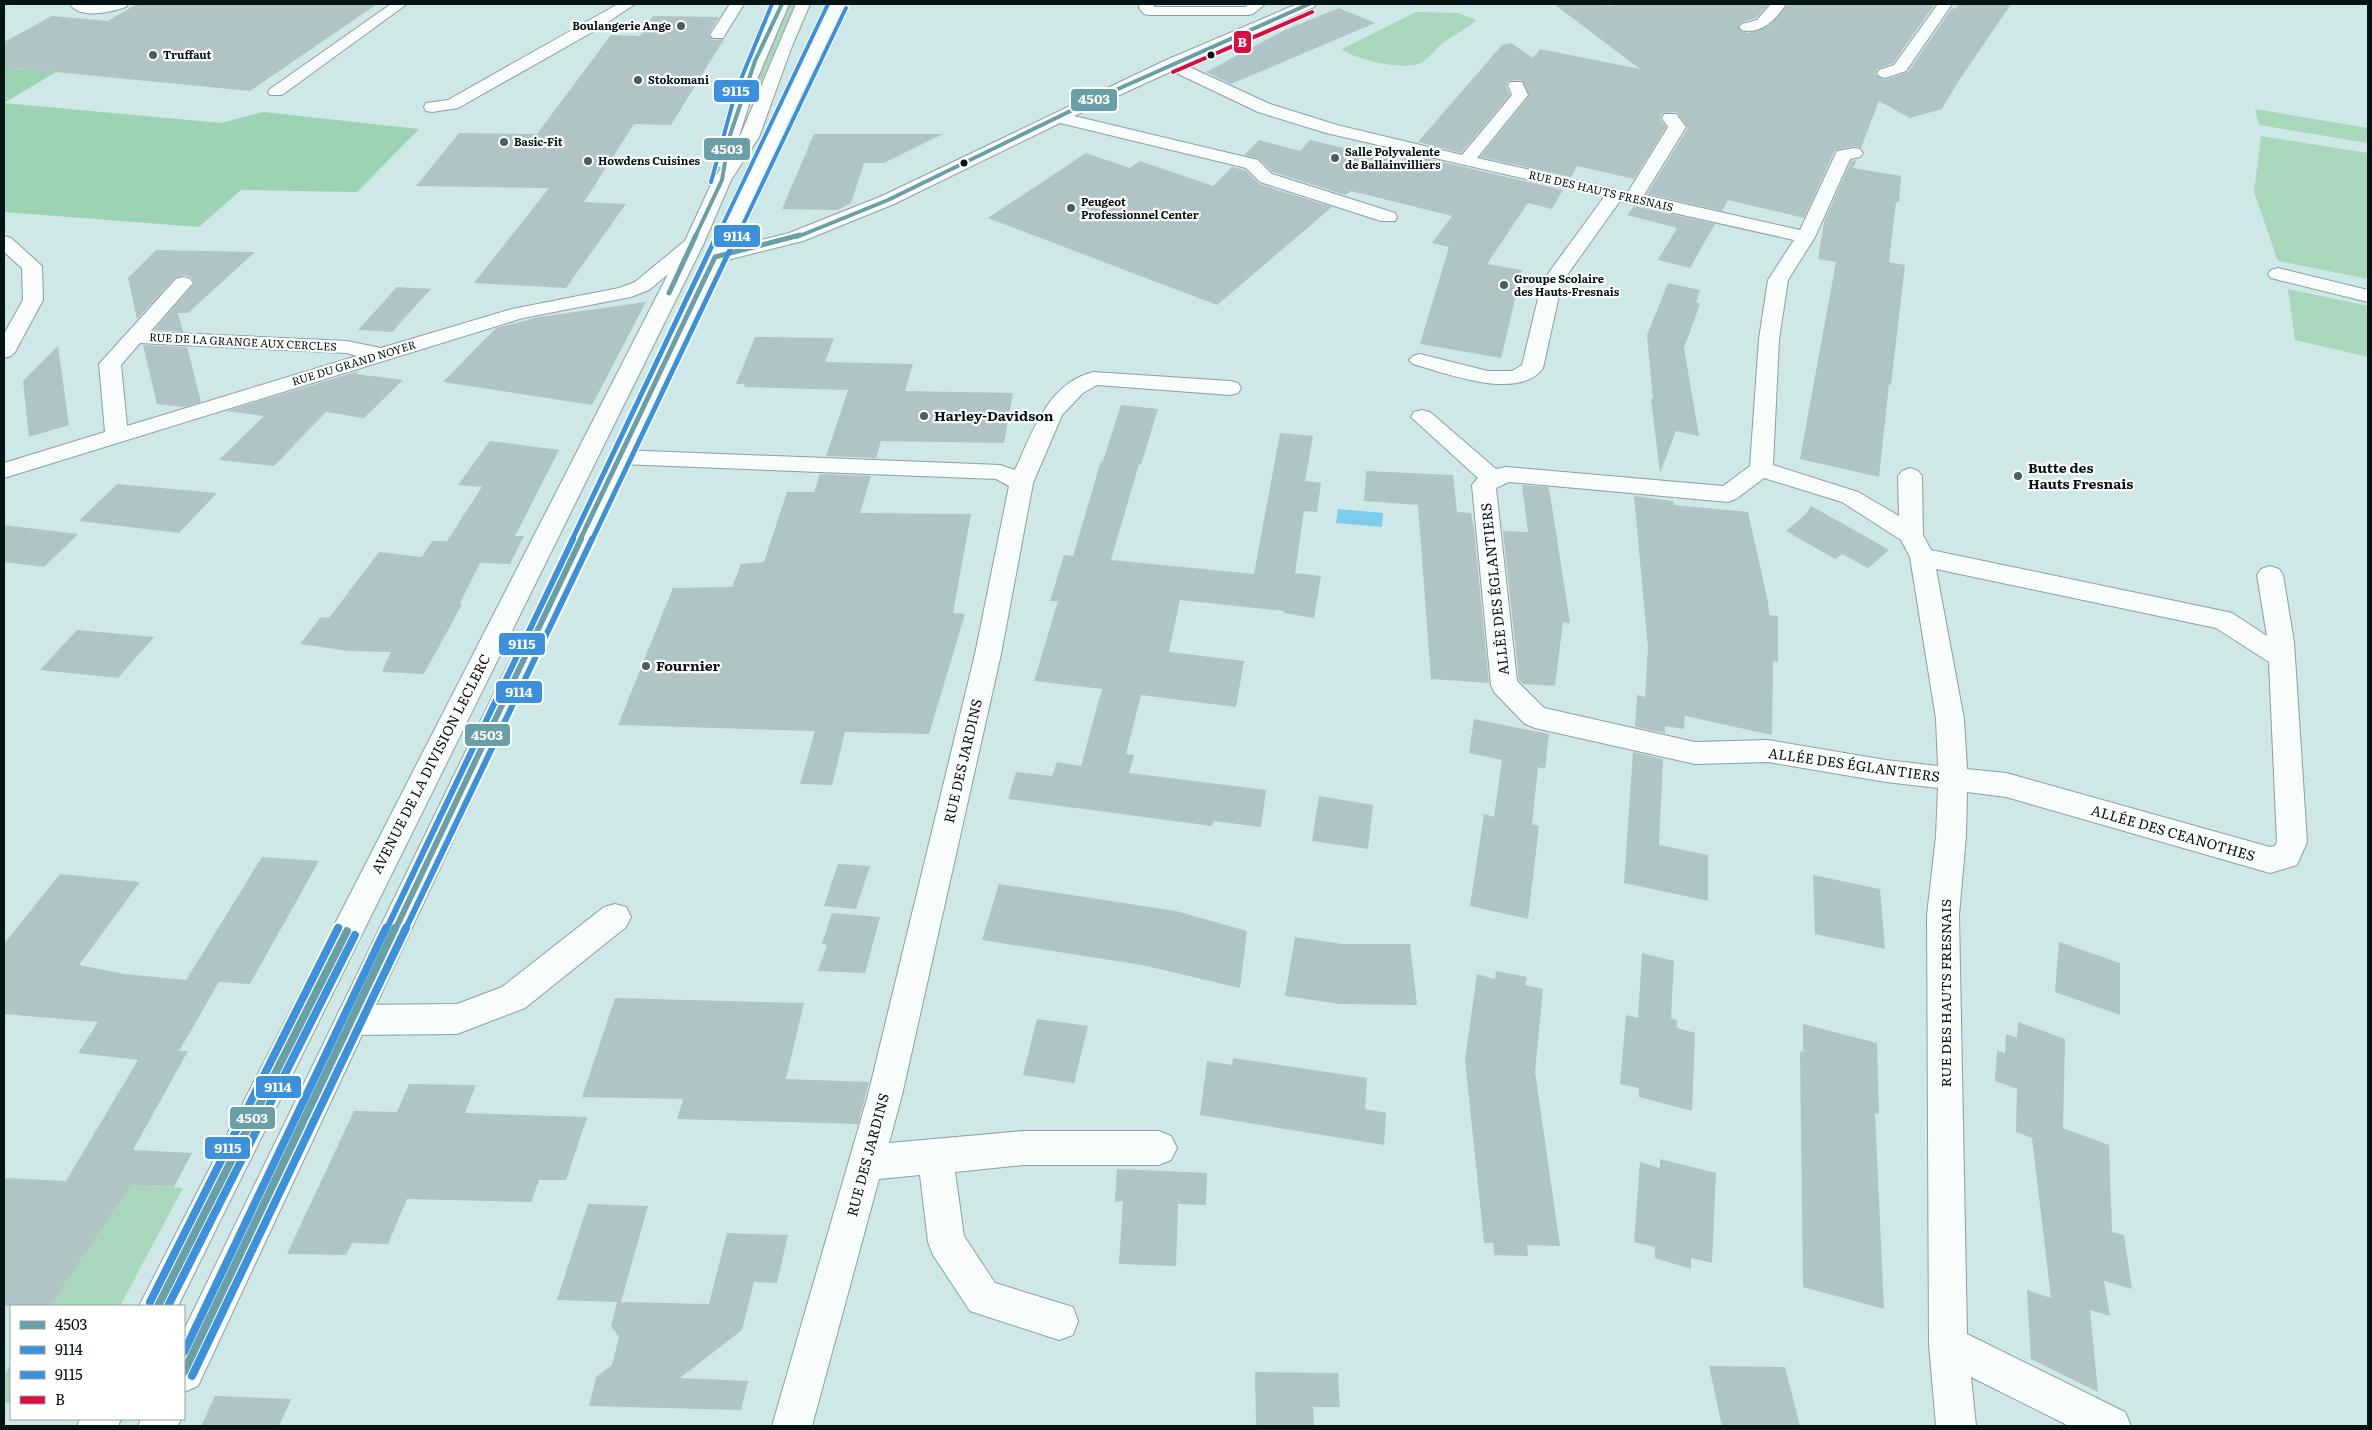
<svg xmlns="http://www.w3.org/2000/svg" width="2372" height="1430" font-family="Literata,serif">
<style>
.green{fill:#a8d7bc}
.forest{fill:#9bd3b3}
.water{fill:#7ecced}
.building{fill:#b0c4c5}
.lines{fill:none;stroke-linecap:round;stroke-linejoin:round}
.minor-casing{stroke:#8da0a0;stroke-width:2}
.major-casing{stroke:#8da0a0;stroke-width:2}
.highway-casing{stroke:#8da0a0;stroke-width:2}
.minor{fill:#f8fcfb;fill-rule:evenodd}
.major{fill:#f8fcfb;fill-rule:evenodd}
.highway{fill:#f8fcfb;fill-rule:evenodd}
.bus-1-far3-casing{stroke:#fff;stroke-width:6}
.bus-1-far2-casing{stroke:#fff;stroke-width:8}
.bus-1-far1-casing{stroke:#fff;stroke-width:10}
.bus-1-casing{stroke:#fff;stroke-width:12}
.bus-2-far3-casing{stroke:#fff;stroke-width:6}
.bus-2-far2-casing{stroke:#fff;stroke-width:8}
.bus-2-far1-casing{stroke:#fff;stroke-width:10}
.bus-2-casing{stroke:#fff;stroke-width:12}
.bus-3-far3-casing{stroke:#fff;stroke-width:6}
.bus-3-far2-casing{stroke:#fff;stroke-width:8}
.bus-3-far1-casing{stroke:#fff;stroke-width:10}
.bus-3-casing{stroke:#fff;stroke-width:12}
.bus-4-casing{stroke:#fff;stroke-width:6}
.bus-1-far3{stroke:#699fa6;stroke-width:4}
.bus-1-far2{stroke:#699fa6;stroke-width:5}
.bus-1-far1{stroke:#699fa6;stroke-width:6}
.bus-1{stroke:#699fa6;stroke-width:8}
.bus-2-far3{stroke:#3c91dc;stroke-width:4}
.bus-2-far2{stroke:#3c91dc;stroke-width:5}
.bus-2-far1{stroke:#3c91dc;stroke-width:6}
.bus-2{stroke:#3c91dc;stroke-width:8}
.bus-3-far3{stroke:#3c91dc;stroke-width:4}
.bus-3-far2{stroke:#3c91dc;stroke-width:5}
.bus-3-far1{stroke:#3c91dc;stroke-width:6}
.bus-3{stroke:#3c91dc;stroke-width:8}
.bus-4{stroke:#d80e41;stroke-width:4}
.poi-dot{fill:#4a5e5e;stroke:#fff;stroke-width:2}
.bus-dot{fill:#031414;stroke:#fff;stroke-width:2}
.labels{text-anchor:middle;stroke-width:4.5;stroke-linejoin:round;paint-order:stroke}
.far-poi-label{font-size:11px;font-weight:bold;fill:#031414;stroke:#fff;text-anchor:start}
.far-street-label{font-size:11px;fill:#031414;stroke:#fff}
.poi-label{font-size:14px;font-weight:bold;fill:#031414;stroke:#fff;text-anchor:start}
.street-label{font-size:14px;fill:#031414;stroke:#fff}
.line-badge{stroke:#fff;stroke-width:2}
.badge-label{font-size:14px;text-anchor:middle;font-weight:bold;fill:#fff}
</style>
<rect width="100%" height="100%" fill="#cee8e7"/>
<g class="green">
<polygon points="786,4 795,4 753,102 747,102"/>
<path d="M1416 12 1458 13 1476 20C1466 30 1455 34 1444 42 1436 48 1430 58 1421 63 1405 71 1355 60 1342 49Z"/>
<polygon points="2255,109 2368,128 2368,143 2259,125"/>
<polygon points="2261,136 2368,153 2368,279 2278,261 2254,192"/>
<polygon points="2288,289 2368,306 2368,357 2295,340"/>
<polygon points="131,1185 183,1188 120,1306 50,1306"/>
<polygon points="11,1364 11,1403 4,1403 4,1375"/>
</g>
<g class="forest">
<polygon points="4,67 56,72 4,103"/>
<polygon points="4,103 221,123 263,112 419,129 357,192 241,190 199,227 4,212"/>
</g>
<polygon class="water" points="1338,509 1383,513 1382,527 1336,523"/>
<g class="building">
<polygon points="137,4 377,4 250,91 4,67 4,42 52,16 108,21"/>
<polygon points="1554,4 1602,4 1611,6 1614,4 1769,4 1756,18 1742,22 1738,26 1741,31 1749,33 1769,26 1788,4 1935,4 1893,63 1877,69 1875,74 1884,80 1908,72 1952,8 1955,9 1959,4 2011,4 1956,85 1942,109 1910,118 1879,101 1861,148 1854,146 1835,150 1804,218 1728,200 1722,211 1647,194 1688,128 1676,112 1662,113 1660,119 1666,127 1634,179 1577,166 1571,177 1480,157 1529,96 1522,80 1508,81 1506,86 1510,95 1461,153 1418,142 1502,45 1511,43 1533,58 1540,49 1640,69"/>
<polygon points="1339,8 1375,23 1231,84 1206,72 1285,30"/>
<polygon points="653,16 719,17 708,35 713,40 724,39 671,125 634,124 584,202 626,204 566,288 474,283 549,188 416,186 459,133 537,134 611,35 640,36"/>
<polygon points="814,134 943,134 884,163 864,163 851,203 838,210 782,209"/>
<polygon points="1259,140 1300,151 1310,140 1402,162 1408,154 1563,190 1552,209 1528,203 1487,264 1522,270 1501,358 1420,344 1449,247 1432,243 1452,216 1351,191 1345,195 1273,172 1259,159 1244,155"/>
<polygon points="1086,153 1130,168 1140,161 1213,186 1232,167 1245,170 1259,184 1332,207 1217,305 988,218"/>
<polygon points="1857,160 1853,168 1901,176 1899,202 1896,202 1889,262 1905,265 1891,385 1889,384 1879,477 1800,459 1836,262 1818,259 1824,222 1851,161"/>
<polygon points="1634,206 1715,224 1690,268 1658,260 1677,228 1627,215"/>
<polygon points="156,250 255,252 188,313 178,313 183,332 154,330 194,284 192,278 184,275 175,278 137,319 128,278"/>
<polygon points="1668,283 1700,290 1696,302 1700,304 1684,348 1699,436 1676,431 1660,473 1651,399 1653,399 1647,335"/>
<polygon points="397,287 431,289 392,332 358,330"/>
<polygon points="646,302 592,405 443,382 496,328 539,317"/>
<polygon points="755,337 834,338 825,362 913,364 905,391 1013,393 1004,443 881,441 876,458 826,456 848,390 744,387 745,384 736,384"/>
<polygon points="143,345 187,347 201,402 184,407 157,404"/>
<polygon points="58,346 69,425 29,437 23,381"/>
<polygon points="359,371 356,374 403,380 364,418 326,412 274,466 219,460 264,416 226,411"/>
<polygon points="1121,405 1158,409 1141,465 1139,464 1111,560 1254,574 1280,433 1313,436 1305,481 1321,483 1317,512 1304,511 1295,573 1321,576 1314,618 1284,613 1284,611 1180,600 1169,652 1244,661 1236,707 1141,695 1126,754 1134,755 1129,773 1266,790 1261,827 1213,821 1212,826 1008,799 1016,772 1052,776 1057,762 1081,766 1102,689 1034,681 1058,601 1050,601 1064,555 1073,556 1101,461 1103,461"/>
<polygon points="490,441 559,450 515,536 524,536 510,564 480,563 460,603 462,604 424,674 382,672 391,652 349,651 300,644 321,617 329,618 379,552 422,557 432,541 447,541 482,487 458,485"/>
<polygon points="1366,471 1453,475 1457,512 1471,513 1474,529 1489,683 1431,679 1418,505 1364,501"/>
<polygon points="820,474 871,476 860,513 971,514 953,613 965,614 929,734 845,732 832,785 800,784 815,731 618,725 673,588 732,587 741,564 764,562 787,492 814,492"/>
<polygon points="117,484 217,493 179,533 79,521"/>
<polygon points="1522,485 1548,487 1550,494 1570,623 1563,622 1555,686 1523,684 1519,680 1503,531 1528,532"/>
<polygon points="1634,496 1673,501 1674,505 1748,512 1768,602 1769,615 1778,616 1778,662 1773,661 1772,735 1685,716 1684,729 1665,726 1665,733 1635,727 1637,695 1645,697 1648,648"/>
<polygon points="1811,506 1872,540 1889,550 1868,568 1842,554 1835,559 1786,531 1806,514"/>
<polygon points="4,525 78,534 44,567 4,562"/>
<polygon points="77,630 154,637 118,678 40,670"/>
<polygon points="1474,719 1549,734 1545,769 1538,767 1532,824 1539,826 1528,919 1470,906 1484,814 1494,817 1502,760 1469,753"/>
<polygon points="1633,752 1663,759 1659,845 1708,855 1708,901 1624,883"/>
<polygon points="1319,796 1373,805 1368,849 1312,841"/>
<polygon points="262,857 319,861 250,984 219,982 179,1051 188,1051 133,1150 192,1153 174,1187 131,1185 50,1306 4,1306 4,1178 66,1181 138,1060 78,1053 98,1022 4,1014 4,944 60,874 140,882 79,965 124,974 186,980"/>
<polygon points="838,864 870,866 856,909 824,906"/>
<polygon points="1813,875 1880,889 1885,949 1815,934"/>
<polygon points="999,884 1176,911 1247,931 1240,988 1142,965 982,940"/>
<polygon points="832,913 880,917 865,973 818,971 827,945 822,944"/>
<polygon points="1295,937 1342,944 1410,944 1417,1005 1340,1004 1285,996"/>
<polygon points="2059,942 2120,963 2120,1015 2055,992"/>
<polygon points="1642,953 1674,961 1671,1018 1677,1020 1677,1028 1695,1033 1692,1111 1639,1097 1639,1088 1620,1084 1626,1015 1638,1018"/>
<polygon points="1496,971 1527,977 1525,985 1543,989 1535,1072 1560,1246 1527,1245 1528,1256 1494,1255 1493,1243 1484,1243 1465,1060 1477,974 1495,979"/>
<polygon points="615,998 804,1003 786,1079 869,1082 858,1124 677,1119 683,1099 582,1097"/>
<polygon points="1037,1019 1088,1026 1074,1083 1023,1075"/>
<polygon points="2018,1022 2065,1039 2063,1128 2109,1145 2112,1232 2124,1235 2132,1289 2104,1281 2110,1316 2090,1310 2098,1392 2031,1359 2027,1290 2051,1298 2032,1138 2016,1132 2017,1089 1995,1081 1997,1051 2005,1053 2006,1034 2017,1038"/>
<polygon points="1803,1024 1877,1043 1879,1114 1875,1113 1884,1309 1803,1287 1800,1051 1803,1052"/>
<polygon points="1233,1058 1367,1078 1365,1109 1386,1113 1384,1145 1200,1115 1207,1061 1232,1065"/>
<polygon points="409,1084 476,1085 465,1113 587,1117 566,1180 539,1180 531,1202 407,1199 388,1244 352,1243 346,1255 287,1254 354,1111 397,1112"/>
<polygon points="1660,1159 1716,1173 1712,1263 1691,1258 1691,1269 1655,1258 1655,1247 1634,1242 1640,1162 1660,1168"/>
<polygon points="1117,1169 1207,1173 1206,1205 1178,1204 1176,1266 1119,1264 1123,1201 1115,1202"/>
<polygon points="588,1204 648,1206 621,1302 709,1304 727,1233 788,1235 777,1283 754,1282 742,1330 680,1378 748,1381 741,1410 589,1406 596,1377 612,1365 619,1337 611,1326 617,1302 557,1300"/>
<polygon points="1709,1366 1785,1367 1800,1426 1722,1426"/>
<polygon points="1255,1372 1338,1373 1340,1407 1313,1407 1314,1426 1256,1426"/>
<polygon points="215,1396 291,1399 279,1426 201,1426"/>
</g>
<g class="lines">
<defs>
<g id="minor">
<path d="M70 4H128L126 7C111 12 80 20 70 4Z"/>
<polygon points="391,4 407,4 282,95 270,95 268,92 270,89"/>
<polygon points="618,4 635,4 596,30 458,108 432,112 426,111 424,107 426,103 448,100"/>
<polygon points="730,4 744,4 723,38 713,38 710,35"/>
<polygon points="1140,4 1154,4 1154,7 1245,7 1249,4 1265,4 1253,14 1248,15 1149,15 1144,14 1139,8"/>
<path d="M1297 4H1316L1314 7 1185 65 1270 104 1337 125 1462 155 1512 95 1508 85 1510 82H1522L1528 95 1477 158 1628 192 1668 127 1662 118 1664 114H1676L1686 127 1644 195 1800 230 1837 151 1854 148 1860 149 1863 153 1860 157 1850 159 1815 237 1788 280 1779 339 1773 465 1858 492 1899 516 1898 476 1902 471 1910 468 1918 471 1922 476 1923 535 1931 550 2223 611 2232 613 2267 636 2257 575 2261 569 2270 566 2279 569 2283 575 2294 642 2307 842 2297 865 2270 873 2006 797 1967 792 1966 836 1959 915 1967 1334 2125 1412 2131 1426H2069L1971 1377 1976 1426H1936L1929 1345 1927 915 1936 836 1938 788 1886 782 1768 762 1695 764 1535 728 1525 724 1494 692 1491 685 1472 485 1478 478 1411 417 1414 412 1422 410 1430 412 1496 469 1506 467 1723 486 1750 466 1759 339 1768 280 1794 240 1620 201 1562 282 1543 368C1519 402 1445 373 1413 364L1409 360 1413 356 1420 354 1488 371H1512L1522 365 1542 282 1604 197 1326 133 1258 112 1172 71 1074 116 1258 160 1272 174 1395 213 1397 217 1395 221H1381L1260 182 1246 168 1060 123 894 204 803 241 715 263 708 261 705 257 708 253 789 233 882 196 1164 61ZM1764 478 1842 502 1901 540 1910 557 1936 719 1938 766 1886 760 1768 740 1695 742 1544 708 1517 681 1496 488 1509 482 1728 502 1736 499ZM1936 569 2216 628 2269 662 2277 842 2275 846 2270 847 2006 773 1967 769 1964 719Z"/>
<path d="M1771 4H1786C1776 19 1762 35 1742 30L1739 27 1742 24 1757 20Z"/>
<polygon points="1938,4 1952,4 1906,71 1885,78 1879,76 1877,73 1879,70 1894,65"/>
<polygon points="4,236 11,238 42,266 43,300 15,352 11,356 4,358 4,334 23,300 22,268 4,252"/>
<path d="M694 237 701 239 704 243 701 247 649 290 631 297 523 318 4 478V463L105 432 99 364 176 279 183 277 190 279 193 283 150 332 347 341 381 348 512 309 619 288 635 282 687 239ZM140 343 347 353 357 356 127 426 121 365Z"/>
<polygon points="2278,268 2368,290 2368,302 2271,278 2268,274 2271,270"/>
<path d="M1093 372 1230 381 1238 383 1241 388 1238 393 1230 395 1097 385 1083 393 1062 415 1033 483 1001 654 902 1095 889 1143 1023 1131H1159L1171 1136 1177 1148 1171 1160 1159 1165H1023L955 1172 964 1236 995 1283 1073 1307 1078 1321 1073 1335 1059 1340 970 1311 933 1255 928 1242 920 1175 879 1179 812 1426H772L868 1095 975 654 1009 486 996 479 621 464 613 462 610 457 613 452 621 450 1000 465 1015 470C1032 433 1048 383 1093 372Z"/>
<polygon points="615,904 626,907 631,917 626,927 525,1008 457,1034 352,1035 340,1031 336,1020 340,1009 352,1005 457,1004 502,987 604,907"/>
</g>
<g id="major">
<path d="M775 4H789L756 82 737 143 796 4H810L792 46 759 137 731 180 704 243 178 1306H139L684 243 713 180 721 168 715 164C728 108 749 55 775 4Z"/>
<polygon points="786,105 792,106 794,110 198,1386 184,1392 184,1330 778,110 780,106"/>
<polygon points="80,1419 121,1419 118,1426 77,1426"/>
<polygon points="141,1419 181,1419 178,1426 138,1426"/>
</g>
<polygon id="highway" points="831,4 845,4 794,110 792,114 780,114 778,110"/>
</defs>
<use href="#minor" class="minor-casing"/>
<use href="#major" class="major-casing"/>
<use href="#highway" class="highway-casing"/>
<use href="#minor" class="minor"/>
<use href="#major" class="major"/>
<use href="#highway" class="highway"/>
<defs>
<g id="bus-1-far3">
<polyline points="695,237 722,180 729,138 755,61 782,4"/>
<polyline points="797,237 888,200 1091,101 1309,4"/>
</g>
<g id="bus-1-far2">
<polyline points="669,293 696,235"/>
<polyline points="580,540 715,257 800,235"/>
</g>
<polyline id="bus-1-far1" points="395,930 581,539"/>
<g id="bus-1">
<polyline points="158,1306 347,931"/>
<polyline points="184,1372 395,928"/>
</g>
<polyline id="bus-2-far3" points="737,237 846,8"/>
<polyline id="bus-2-far2" points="592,540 737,235"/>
<polyline id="bus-2-far1" points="405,930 592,539"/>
<g id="bus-2">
<polyline points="168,1306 355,935"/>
<polyline points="192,1376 406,928"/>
</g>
<g id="bus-3-far3">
<polyline points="711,182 736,91 772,4"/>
<polyline points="717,237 828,4"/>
</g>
<polyline id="bus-3-far2" points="572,540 717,235"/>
<g id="bus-3-far1">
<polyline points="338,930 339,927"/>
<polyline points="386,930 573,539"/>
</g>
<g id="bus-3">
<polyline points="150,1302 338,928"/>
<polyline points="184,1352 386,928"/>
</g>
<polyline id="bus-4" points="1173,72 1312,12"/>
</defs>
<use href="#bus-1-far3" class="bus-1-far3-casing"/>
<use href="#bus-1-far2" class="bus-1-far2-casing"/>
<use href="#bus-1-far1" class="bus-1-far1-casing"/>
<use href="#bus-1" class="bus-1-casing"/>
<use href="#bus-2-far3" class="bus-2-far3-casing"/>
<use href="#bus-2-far2" class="bus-2-far2-casing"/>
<use href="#bus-2-far1" class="bus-2-far1-casing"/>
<use href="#bus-2" class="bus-2-casing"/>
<use href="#bus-3-far3" class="bus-3-far3-casing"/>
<use href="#bus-3-far2" class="bus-3-far2-casing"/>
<use href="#bus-3-far1" class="bus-3-far1-casing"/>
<use href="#bus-3" class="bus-3-casing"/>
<use href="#bus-4" class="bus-4-casing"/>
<use href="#bus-1-far3" class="bus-1-far3"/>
<use href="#bus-1-far2" class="bus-1-far2"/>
<use href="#bus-1-far1" class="bus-1-far1"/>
<use href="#bus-1" class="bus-1"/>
<use href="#bus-2-far3" class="bus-2-far3"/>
<use href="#bus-2-far2" class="bus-2-far2"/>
<use href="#bus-2-far1" class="bus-2-far1"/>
<use href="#bus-2" class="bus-2"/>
<use href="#bus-3-far3" class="bus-3-far3"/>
<use href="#bus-3-far2" class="bus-3-far2"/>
<use href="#bus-3-far1" class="bus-3-far1"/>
<use href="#bus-3" class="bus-3"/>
<use href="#bus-4" class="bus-4"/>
</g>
<g class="poi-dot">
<circle cx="681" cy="26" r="5"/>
<circle cx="153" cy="55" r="5"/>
<circle cx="638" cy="80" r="5"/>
<circle cx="504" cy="142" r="5"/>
<circle cx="1335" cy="158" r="5"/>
<circle cx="588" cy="161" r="5"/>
<circle cx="1071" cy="208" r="5"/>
<circle cx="1504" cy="285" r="5"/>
<circle cx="924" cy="416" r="5"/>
<circle cx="2018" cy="476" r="5"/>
<circle cx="646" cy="666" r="5"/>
</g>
<g class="bus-dot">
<circle cx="1211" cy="55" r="4.5"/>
<circle cx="964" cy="163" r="4.5"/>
</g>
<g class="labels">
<g class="far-poi-label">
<text x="671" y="30" text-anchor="end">Boulangerie Ange</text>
<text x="163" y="59">Truffaut</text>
<text x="648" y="84">Stokomani</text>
<text x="514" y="146">Basic-Fit</text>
<text x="1345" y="156">Salle Polyvalente<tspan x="1345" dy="13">de Ballainvilliers</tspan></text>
<text x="598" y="165">Howdens Cuisines</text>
<text x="1081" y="206">Peugeot<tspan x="1081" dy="13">Professionnel Center</tspan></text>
<text x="1514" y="283">Groupe Scolaire<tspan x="1514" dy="13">des Hauts-Fresnais</tspan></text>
</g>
<g class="far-street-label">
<text transform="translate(1601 191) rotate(13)" y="4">RUE DES HAUTS FRESNAIS</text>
<text transform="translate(243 342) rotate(3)" y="4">RUE DE LA GRANGE AUX CERCLES</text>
<text transform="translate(354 363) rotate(-17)" y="4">RUE DU GRAND NOYER</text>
</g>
<g class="poi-label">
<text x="934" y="421">Harley-Davidson</text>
<text x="2028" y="473">Butte des<tspan x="2028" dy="16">Hauts Fresnais</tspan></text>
<text x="656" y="671">Fournier</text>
</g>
<g class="street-label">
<text transform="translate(1495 589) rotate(-96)" y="5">ALLÉE DES ÉGLANTIERS</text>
<text transform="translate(963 761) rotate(-77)" y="5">RUE DES JARDINS</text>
<text transform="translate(431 764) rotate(-63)" y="5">AVENUE DE LA DIVISION LECLERC</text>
<text transform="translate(1854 765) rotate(8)" y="5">ALLÉE DES ÉGLANTIERS</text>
<text transform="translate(2173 833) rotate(16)" y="5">ALLÉE DES CEANOTHES</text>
<text transform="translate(1946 993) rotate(-90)" y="5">RUE DES HAUTS FRESNAIS</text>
<text transform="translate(868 1155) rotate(-75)" y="5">RUE DES JARDINS</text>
</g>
</g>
<g class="line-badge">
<rect x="1233" y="30" width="19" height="24" rx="5" fill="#d80e41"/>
<rect x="713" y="79" width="47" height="24" rx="5" fill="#3c91dc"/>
<rect x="1070" y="88" width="48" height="24" rx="5" fill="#699fa6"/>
<rect x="703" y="137" width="48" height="24" rx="5" fill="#699fa6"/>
<rect x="713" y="224" width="48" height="24" rx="5" fill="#3c91dc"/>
<rect x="498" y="632" width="48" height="24" rx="5" fill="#3c91dc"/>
<rect x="495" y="680" width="48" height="24" rx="5" fill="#3c91dc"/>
<rect x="464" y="723" width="47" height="24" rx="5" fill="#699fa6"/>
<rect x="255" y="1075" width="47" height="24" rx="5" fill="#3c91dc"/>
<rect x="229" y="1106" width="47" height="24" rx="5" fill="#699fa6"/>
<rect x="204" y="1136" width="47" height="24" rx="5" fill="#3c91dc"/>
</g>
<g class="badge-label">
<text x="1242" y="47">B</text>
<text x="736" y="96">9115</text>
<text x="1094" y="104">4503</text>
<text x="727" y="154">4503</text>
<text x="737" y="241">9114</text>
<text x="522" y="649">9115</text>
<text x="519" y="697">9114</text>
<text x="487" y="740">4503</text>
<text x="278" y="1092">9114</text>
<text x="252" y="1123">4503</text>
<text x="228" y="1153">9115</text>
</g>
<rect width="2372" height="1430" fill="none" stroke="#031414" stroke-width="10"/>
<rect x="10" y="1305" width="175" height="115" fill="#ffffff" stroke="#9aa1a1"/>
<rect x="20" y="1321" width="25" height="8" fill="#699fa6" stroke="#9aa1a1"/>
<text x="55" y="1330" font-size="15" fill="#031414">4503</text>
<rect x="20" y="1346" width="25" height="8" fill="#3c91dc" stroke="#9aa1a1"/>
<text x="55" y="1355" font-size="15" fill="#031414">9114</text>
<rect x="20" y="1371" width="25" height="8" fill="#3c91dc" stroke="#9aa1a1"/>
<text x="55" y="1380" font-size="15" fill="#031414">9115</text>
<rect x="20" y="1396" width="25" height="8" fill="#d80e41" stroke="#9aa1a1"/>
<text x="55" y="1405" font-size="15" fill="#031414">B</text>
</svg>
